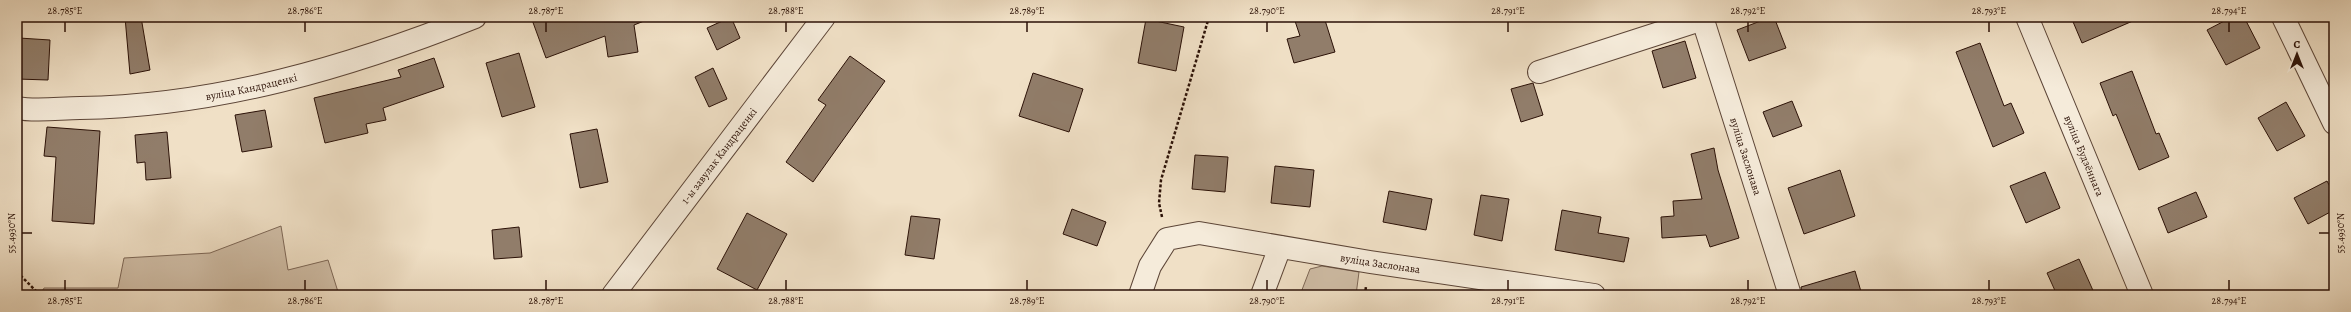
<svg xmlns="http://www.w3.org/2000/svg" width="2351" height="312" font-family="Alegreya,serif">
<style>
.green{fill:#cfbda6;stroke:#7d6756}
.building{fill:#917d6a;stroke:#2b1107}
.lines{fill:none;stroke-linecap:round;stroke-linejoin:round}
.minor-casing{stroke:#5c4537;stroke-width:24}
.path{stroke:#2b1107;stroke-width:2.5;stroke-dasharray:3 2;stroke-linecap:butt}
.minor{stroke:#f5ebda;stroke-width:22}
.ticks{fill:none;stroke:#2b1107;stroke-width:1.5}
.labels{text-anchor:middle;stroke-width:3;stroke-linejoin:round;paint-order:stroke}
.street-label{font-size:11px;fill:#2b1107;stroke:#f5ebda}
.neatline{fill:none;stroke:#2b1107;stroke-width:1.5}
.ticks-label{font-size:10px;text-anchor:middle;fill:#2b1107}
</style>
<rect width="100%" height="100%" fill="#f0e0c6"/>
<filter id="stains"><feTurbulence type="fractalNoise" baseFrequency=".005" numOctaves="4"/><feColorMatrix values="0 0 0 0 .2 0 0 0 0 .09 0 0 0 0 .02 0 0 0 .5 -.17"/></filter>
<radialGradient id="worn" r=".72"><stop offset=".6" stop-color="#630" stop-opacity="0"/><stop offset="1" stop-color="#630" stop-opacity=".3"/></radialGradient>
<g class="green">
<polygon points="281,226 288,270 328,260 339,295 40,295 44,288 118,288 124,258 210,253"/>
<polygon points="1322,266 1359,272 1356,295 1300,295 1310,269"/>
</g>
<g class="building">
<polygon points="125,17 141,17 150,70 130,74"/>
<polygon points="531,17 649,17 649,19 634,25 638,52 608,57 605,36 546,58"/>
<polygon points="731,17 740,38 717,50 707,28"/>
<polygon points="1308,17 1324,17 1335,52 1294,63 1287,39 1300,36 1295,21"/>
<polygon points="1771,17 1774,17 1786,48 1749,61 1737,30"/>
<polygon points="2071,17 2142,17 2082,43"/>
<polygon points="2232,17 2244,17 2260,48 2226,65 2207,30"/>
<polygon points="1146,19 1184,27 1176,71 1138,63"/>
<polygon points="19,38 50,40 48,80 17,79"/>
<polygon points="1685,41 1696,78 1663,88 1652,51"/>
<polygon points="1980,43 2004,106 2011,103 2024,133 1993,147 1956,52"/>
<polygon points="519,53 535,107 502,117 486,63"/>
<polygon points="850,56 885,81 813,182 786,162 826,105 818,100"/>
<polygon points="434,58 444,87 383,108 386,120 366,124 368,133 325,143 314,98 401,77 398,70"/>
<polygon points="713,68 727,99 709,107 695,77"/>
<polygon points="2132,71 2156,134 2159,133 2169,157 2139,170 2116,114 2113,116 2100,83"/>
<polygon points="1033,73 1083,89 1069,132 1019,116"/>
<polygon points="1533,83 1543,115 1521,122 1511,89"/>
<polygon points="1792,101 1802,126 1773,137 1763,112"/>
<polygon points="2286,102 2305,136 2277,151 2258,118"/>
<polygon points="265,110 272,147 242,152 235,115"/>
<polygon points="47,127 100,131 94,224 52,221 56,157 44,156"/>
<polygon points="597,129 608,182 580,188 570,134"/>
<polygon points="167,132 171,178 146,180 145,162 137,163 135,135"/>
<polygon points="1714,148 1718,170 1739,238 1710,247 1706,235 1662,238 1661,217 1674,216 1673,201 1702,199 1691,154"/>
<polygon points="1195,155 1228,157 1225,192 1192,189"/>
<polygon points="1275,166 1314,170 1310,207 1271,203"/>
<polygon points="1840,170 1855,216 1804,234 1788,188"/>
<polygon points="2045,172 2060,208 2026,223 2010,186"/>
<polygon points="2327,181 2334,194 2334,210 2308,224 2294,198"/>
<polygon points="1389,191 1432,199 1426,230 1383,222"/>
<polygon points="2196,192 2207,217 2168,233 2158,208"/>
<polygon points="1481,195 1509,199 1502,241 1474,235"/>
<polygon points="1072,209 1106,222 1097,246 1063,234"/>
<polygon points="1562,210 1601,217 1598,233 1629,238 1624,262 1555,250"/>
<polygon points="747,213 787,234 757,290 717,269"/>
<polygon points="911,216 940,219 934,259 905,255"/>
<polygon points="519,227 522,257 494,259 492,230"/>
<polygon points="2079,259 2095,295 2057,295 2047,273"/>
<polygon points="1855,271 1862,295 1802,295 1801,287"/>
</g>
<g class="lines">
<defs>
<g id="minor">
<path id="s1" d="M1702 17 1790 295"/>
<path id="s2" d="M2027 17 2142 295"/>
<polyline points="2283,17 2334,123"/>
<polyline points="1539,72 1703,19"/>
<path id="s3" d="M17 108C36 112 61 108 80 108 217 106 349 67 475 17"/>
<path id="s4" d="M613 295 824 17"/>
<path id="s5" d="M1140 295 1150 266 1167 239 1199 233 1370 262 1594 295"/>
<polyline points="1262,295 1280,247"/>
</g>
</defs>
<use href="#minor" class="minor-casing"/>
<g class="path">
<polyline points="1162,217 1159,203 1161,180 1209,17"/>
<polyline points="17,272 40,295"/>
<polyline points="1365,295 1366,286"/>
</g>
<use href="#minor" class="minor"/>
</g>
<path class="ticks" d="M65 22V32M305 22V32M546 22V32M786 22V32M1027 22V32M1267 22V32M1508 22V32M1748 22V32M1989 22V32M2229 22V32M22 233H32M2319 233H2329M65 280V290M305 280V290M546 280V290M786 280V290M1027 280V290M1267 280V290M1508 280V290M1748 280V290M1989 280V290M2229 280V290"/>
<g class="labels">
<g class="street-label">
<text dy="4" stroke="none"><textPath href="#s3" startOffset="236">вуліца Кандраценкі</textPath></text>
<text dy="4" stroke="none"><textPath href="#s4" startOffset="175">1-ы завулак Кандраценкі</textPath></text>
<text dy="4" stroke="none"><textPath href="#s1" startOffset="146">вуліца Заслонава</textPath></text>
<text dy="4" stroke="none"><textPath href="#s2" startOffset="150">вуліца Будзённага</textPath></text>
<text dy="4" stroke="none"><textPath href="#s5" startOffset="279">вуліца Заслонава</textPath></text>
</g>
</g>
<rect width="2351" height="312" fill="none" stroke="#f0e0c6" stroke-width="44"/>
<g transform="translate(2297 54)" stroke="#f5ebda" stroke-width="3" paint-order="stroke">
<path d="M0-3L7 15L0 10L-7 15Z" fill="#2b1107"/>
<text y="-6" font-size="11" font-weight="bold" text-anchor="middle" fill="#2b1107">С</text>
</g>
<rect x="22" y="22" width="2307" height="268" class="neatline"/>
<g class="ticks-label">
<text x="65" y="14">28.785°E</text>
<text x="305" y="14">28.786°E</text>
<text x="546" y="14">28.787°E</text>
<text x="786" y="14">28.788°E</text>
<text x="1027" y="14">28.789°E</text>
<text x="1267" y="14">28.790°E</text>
<text x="1508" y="14">28.791°E</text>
<text x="1748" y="14">28.792°E</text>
<text x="1989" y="14">28.793°E</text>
<text x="2229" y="14">28.794°E</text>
<text transform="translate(11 233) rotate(-90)" y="4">55.4930°N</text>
<text transform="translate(2340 233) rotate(-90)" y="4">55.4930°N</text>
<text x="65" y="304">28.785°E</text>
<text x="305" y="304">28.786°E</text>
<text x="546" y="304">28.787°E</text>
<text x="786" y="304">28.788°E</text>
<text x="1027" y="304">28.789°E</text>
<text x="1267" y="304">28.790°E</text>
<text x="1508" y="304">28.791°E</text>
<text x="1748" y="304">28.792°E</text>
<text x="1989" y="304">28.793°E</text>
<text x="2229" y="304">28.794°E</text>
</g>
<rect width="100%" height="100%" filter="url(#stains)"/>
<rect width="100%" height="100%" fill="url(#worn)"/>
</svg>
